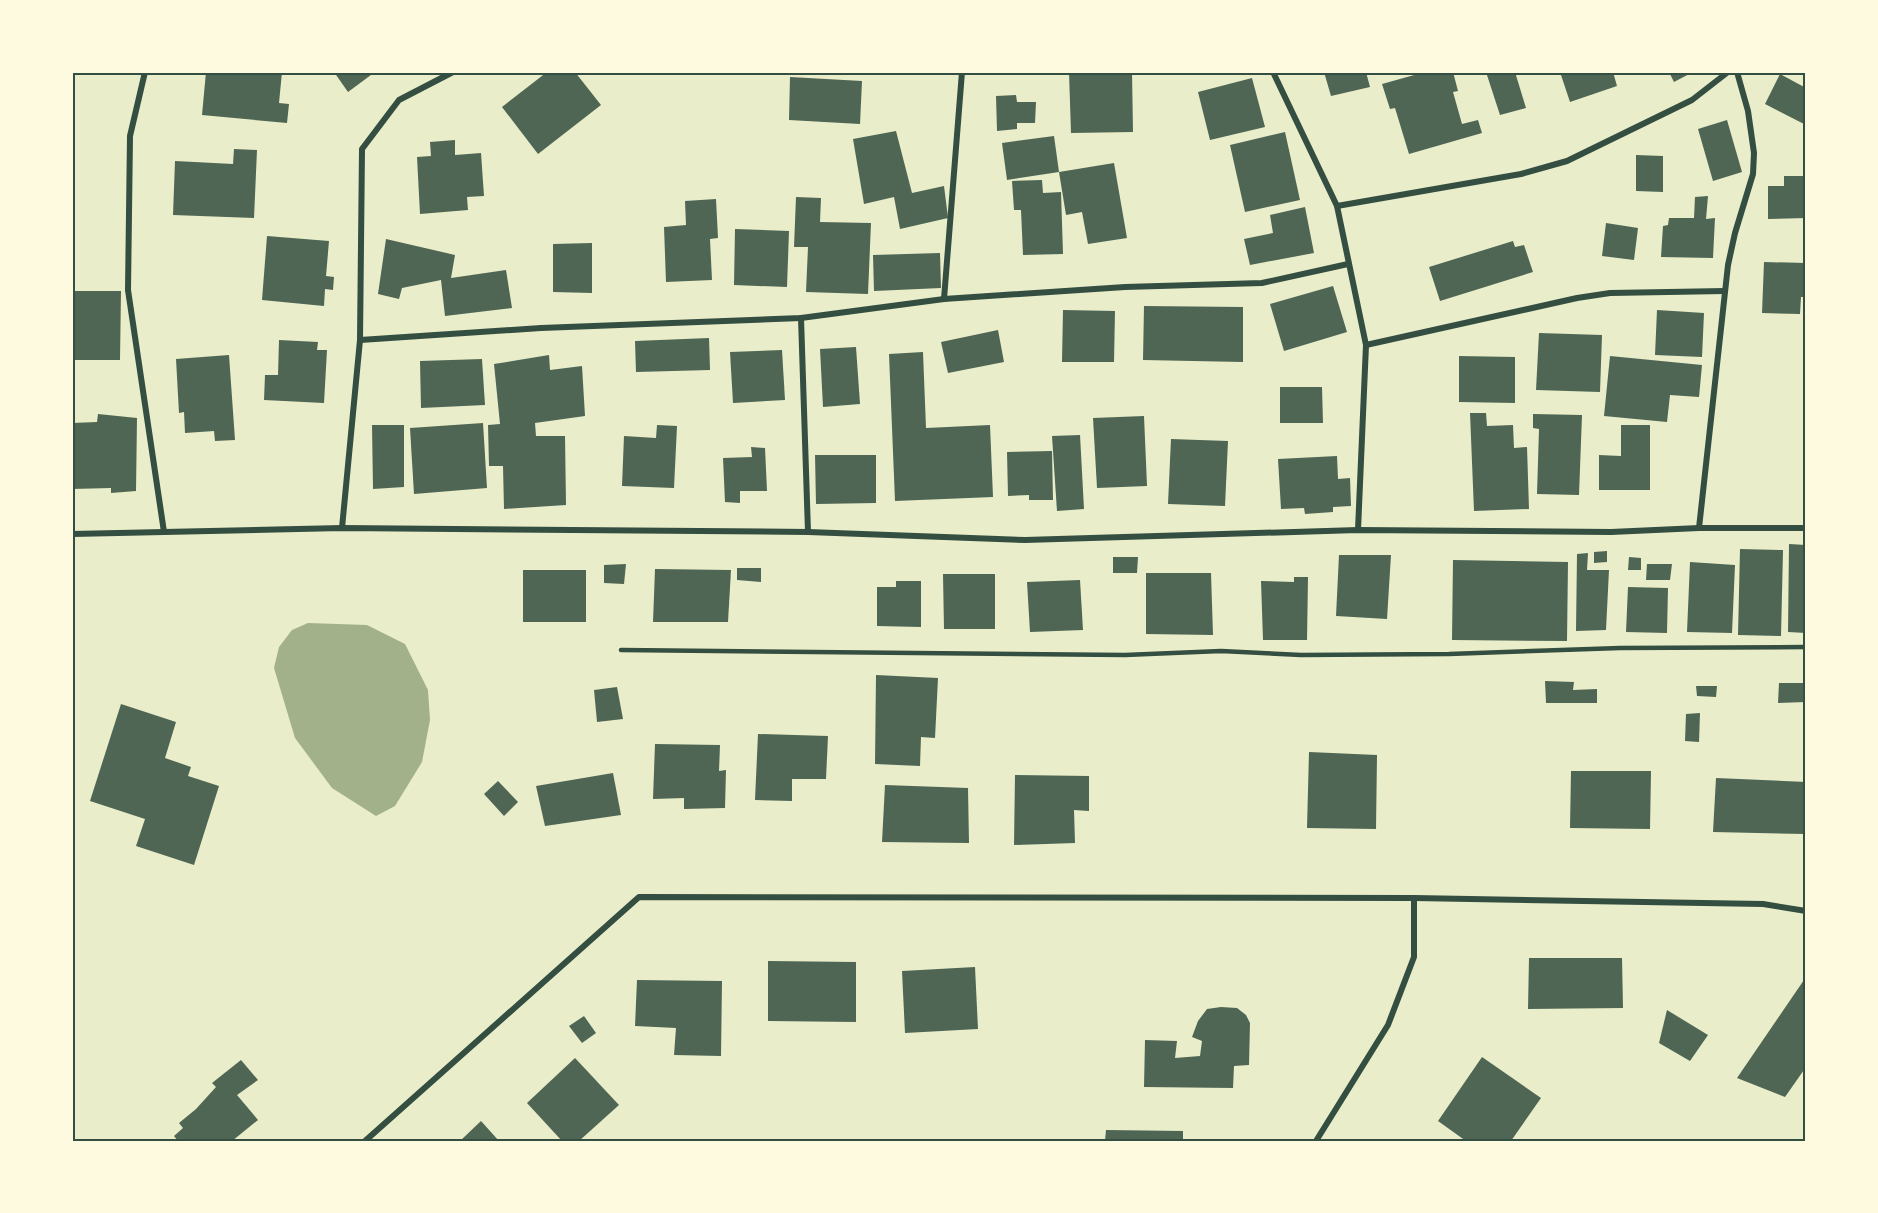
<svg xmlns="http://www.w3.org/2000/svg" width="1878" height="1213" font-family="'Titillium Web',sans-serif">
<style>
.water{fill:#a3b18a}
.building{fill:#4f6655}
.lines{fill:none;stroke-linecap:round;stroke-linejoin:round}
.service{stroke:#344e41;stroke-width:4.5}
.minor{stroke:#344e41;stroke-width:6}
.neatline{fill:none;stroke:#344e41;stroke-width:2}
</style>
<rect width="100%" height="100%" fill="#e9edc9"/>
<polygon class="water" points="308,623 367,625 405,644 428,690 430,720 422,762 395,806 376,816 332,788 295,738 274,668 279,647 292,630"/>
<g class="building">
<polygon points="206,72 282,72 279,103 289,104 287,123 202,115"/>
<polygon points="334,72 375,72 348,92"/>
<polygon points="547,72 575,72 601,105 538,154 502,107"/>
<polygon points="1069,72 1132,72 1133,132 1071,133"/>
<polygon points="1324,72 1366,72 1370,87 1331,96"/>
<polygon points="1425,72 1453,72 1458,91 1453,92 1462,124 1478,120 1482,133 1409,154 1395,108 1390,109 1382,84"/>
<polygon points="1486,72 1515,72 1526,108 1500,115"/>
<polygon points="1560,72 1613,72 1617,86 1570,102"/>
<polygon points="1669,72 1693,72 1674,82"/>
<polygon points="1780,74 1806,88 1806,124 1802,123 1765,104"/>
<polygon points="790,77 862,81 860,124 789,120"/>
<polygon points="1252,78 1265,127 1210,140 1198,92"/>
<polygon points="1016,95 1017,102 1036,102 1035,123 1017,123 1017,129 997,131 996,96"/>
<polygon points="1727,120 1742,172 1713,181 1698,129"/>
<polygon points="896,131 912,193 944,186 948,218 900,229 894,197 864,204 853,139"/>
<polygon points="1285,132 1300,200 1245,212 1230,145"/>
<polygon points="1054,136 1059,172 1007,180 1002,143"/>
<polygon points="455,140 455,155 481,153 484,196 467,197 468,210 420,214 417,157 431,156 430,142"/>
<polygon points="234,149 257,150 254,218 173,215 175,161 233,164"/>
<polygon points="1636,155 1663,156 1663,192 1636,191"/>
<polygon points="1114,163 1127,238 1088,244 1082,212 1066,215 1059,172"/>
<polygon points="1784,176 1806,176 1806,218 1768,219 1768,186 1784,186"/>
<polygon points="1042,180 1043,193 1061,192 1063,254 1023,255 1021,210 1014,210 1012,181"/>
<polygon points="1708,196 1706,219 1715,218 1713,258 1661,257 1663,226 1668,225 1669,218 1694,218 1695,197"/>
<polygon points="796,197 821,198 820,222 871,223 868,294 806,292 808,247 794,247"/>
<polygon points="716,199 718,238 710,239 712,280 666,282 664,227 686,225 685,201"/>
<polygon points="1305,207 1314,253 1250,265 1244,239 1273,233 1270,215"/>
<polygon points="1606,223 1638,228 1634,260 1602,256"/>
<polygon points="735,229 789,231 787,287 734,285"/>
<polygon points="267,236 329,241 326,276 334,277 333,290 325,289 324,306 262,300"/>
<polygon points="386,239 455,255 451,278 506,270 512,308 445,316 441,280 402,288 399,299 378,294"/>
<polygon points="1513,241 1515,247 1524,245 1533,272 1440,301 1429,267"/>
<polygon points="592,243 592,293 553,292 553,244"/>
<polygon points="940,253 941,288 874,291 873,255"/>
<polygon points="1764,262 1806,263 1806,297 1801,297 1800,314 1762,313"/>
<polygon points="1333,286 1347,332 1284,351 1270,304"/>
<polygon points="72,291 121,291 120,360 72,360"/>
<polygon points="1144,306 1243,307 1243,362 1143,360"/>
<polygon points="1063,310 1115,311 1114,362 1062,362"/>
<polygon points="1657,310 1704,313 1702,357 1655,355"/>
<polygon points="998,330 1004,362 948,373 941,342"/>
<polygon points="1539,333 1602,335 1600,392 1536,390"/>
<polygon points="709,338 710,370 636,372 635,341"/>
<polygon points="279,340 318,342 317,350 327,350 324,403 264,400 265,375 278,375"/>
<polygon points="856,347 860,404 823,407 820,349"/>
<polygon points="782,350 785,400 733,403 730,352"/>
<polygon points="923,352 926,428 990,425 993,497 895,501 889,354"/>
<polygon points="229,355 235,440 215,441 214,431 185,433 184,412 179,413 176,359"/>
<polygon points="549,355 550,370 582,366 585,416 535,423 536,436 565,436 566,505 504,509 503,466 489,466 488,425 500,424 494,364"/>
<polygon points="1459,356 1515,357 1515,403 1459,402"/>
<polygon points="1610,356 1702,365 1699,397 1670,395 1667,422 1604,416"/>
<polygon points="482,359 485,405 421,408 420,361"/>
<polygon points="1280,387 1322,387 1323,423 1280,423"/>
<polygon points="1470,413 1486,413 1487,426 1513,425 1514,448 1527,447 1529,509 1474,511"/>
<polygon points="98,414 137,418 136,491 111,493 111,488 72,489 72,423 97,422"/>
<polygon points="1533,414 1582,415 1579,495 1537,494 1539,429 1533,428"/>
<polygon points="1144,416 1147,486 1097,488 1093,418"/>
<polygon points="483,423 487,488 414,494 410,428"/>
<polygon points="372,425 404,425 404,487 373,489"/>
<polygon points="657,425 677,426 674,488 622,486 624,436 656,438"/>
<polygon points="1621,425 1650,425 1650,490 1599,490 1599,455 1621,456"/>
<polygon points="1080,435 1084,509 1057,511 1052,436"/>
<polygon points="1171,439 1228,441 1225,506 1168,504"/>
<polygon points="751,447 765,448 767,491 740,491 740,503 725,502 723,458 752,457"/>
<polygon points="1052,451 1053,500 1029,500 1029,495 1008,496 1007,452"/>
<polygon points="815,455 876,455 876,503 816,504"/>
<polygon points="1337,456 1338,479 1350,478 1351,506 1333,507 1333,512 1305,514 1304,508 1281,509 1278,459"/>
<polygon points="1789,544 1806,545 1806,633 1788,632"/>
<polygon points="1740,549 1783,550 1781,636 1738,635"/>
<polygon points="1607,551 1607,562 1594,563 1594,552"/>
<polygon points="1588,553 1587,570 1609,570 1606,630 1576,631 1577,554"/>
<polygon points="1339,555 1391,555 1387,619 1336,616"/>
<polygon points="1113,557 1138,557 1137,573 1113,573"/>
<polygon points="1629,557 1641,558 1641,570 1628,570"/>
<polygon points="1453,560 1568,562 1567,641 1452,640"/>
<polygon points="1690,562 1735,565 1732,633 1687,632"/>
<polygon points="626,564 624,584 604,583 604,565"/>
<polygon points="1647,564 1672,564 1670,580 1646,580"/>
<polygon points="737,568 761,568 761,582 737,580"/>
<polygon points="655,569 731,570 728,622 653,622"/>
<rect x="523" y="570" width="63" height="52"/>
<polygon points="1146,573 1211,573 1213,635 1146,634"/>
<polygon points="943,574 995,574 995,629 944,629"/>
<polygon points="1294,577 1308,577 1307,640 1263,640 1261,581 1294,582"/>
<polygon points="1080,580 1083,630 1030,632 1027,582"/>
<polygon points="896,581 921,581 921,627 877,626 877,587 896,587"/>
<polygon points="1628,587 1668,588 1667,633 1626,632"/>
<polygon points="876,675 938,678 935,738 921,737 920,766 875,764"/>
<polygon points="1545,681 1574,682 1573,690 1597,689 1597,703 1546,703"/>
<polygon points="1779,683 1806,683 1806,702 1778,703"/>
<polygon points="1696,686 1717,686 1716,697 1697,696"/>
<polygon points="617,687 623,719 597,722 594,690"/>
<polygon points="121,704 176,722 165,758 191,767 188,776 219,786 194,865 136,846 145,819 90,801"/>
<polygon points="1700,713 1699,742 1685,741 1686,714"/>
<polygon points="758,734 828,736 826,779 792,779 792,801 755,800"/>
<polygon points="655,744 720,745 719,771 726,770 725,808 684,809 684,798 653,799"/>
<polygon points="1309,752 1377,755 1376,829 1307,828"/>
<polygon points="1571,771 1651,771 1650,829 1570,828"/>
<polygon points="613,773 621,815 545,826 536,786"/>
<polygon points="1015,775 1089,776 1089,811 1074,810 1075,843 1014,845"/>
<polygon points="1716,778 1806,782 1806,834 1713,832"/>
<polygon points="498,781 518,802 504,816 484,794"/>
<polygon points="885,785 968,788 969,843 882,842"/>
<polygon points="1529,958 1622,958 1623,1008 1528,1009"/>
<polygon points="768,961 856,962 856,1022 768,1021"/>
<polygon points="975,967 978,1029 905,1033 902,971"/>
<polygon points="1806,977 1806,1067 1785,1097 1737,1078"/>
<polygon points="637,980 722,981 721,1056 674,1055 676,1028 635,1026"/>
<polygon points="1221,1007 1237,1008 1246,1015 1250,1023 1249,1065 1234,1066 1233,1088 1144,1087 1145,1040 1177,1041 1175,1058 1200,1056 1202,1041 1192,1037 1198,1021 1207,1009"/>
<polygon points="1667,1010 1708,1035 1690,1061 1659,1043"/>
<polygon points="584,1016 596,1033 582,1043 569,1026"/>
<polygon points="1482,1057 1541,1098 1511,1141 1466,1141 1438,1121"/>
<polygon points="575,1058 619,1105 579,1141 562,1141 527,1103"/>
<polygon points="241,1060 258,1080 237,1095 258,1120 232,1141 178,1141 174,1136 183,1128 179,1123 196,1109 216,1087 212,1083"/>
<polygon points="481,1121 499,1141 460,1141"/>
<polygon points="1106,1130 1183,1131 1183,1141 1105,1141"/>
</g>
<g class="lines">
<polyline class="service" points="621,650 1125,655 1221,651 1301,655 1449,654 1620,648 1806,647"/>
<g class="minor">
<polyline points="145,72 130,136 128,290 164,532"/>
<polyline points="1273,72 1337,206 1366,345 1358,530"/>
<polyline points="1337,206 1521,174 1567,161 1692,100 1728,72"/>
<polyline points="944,299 962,72"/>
<polyline points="801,318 808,532"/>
<polyline points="360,340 541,328 801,318 944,299 1125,287 1262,283 1348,264"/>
<polyline points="1366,345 1577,298 1610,293 1725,291"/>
<polyline points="342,528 360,340 362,149 399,100 453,72"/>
<polyline points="1699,528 1728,265 1735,233 1753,174 1754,153 1748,111 1737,72"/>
<polyline points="72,534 342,528 808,532 1025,540 1358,530 1611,532 1699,528 1806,528"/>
<polyline points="365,1141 639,897 1414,898 1763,904 1806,911"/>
<polyline points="1316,1141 1388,1025 1414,957 1414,898"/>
</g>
</g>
<rect width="1878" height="1213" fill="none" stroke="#fefae0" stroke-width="147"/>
<rect x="74" y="74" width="1730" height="1066" class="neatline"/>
</svg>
